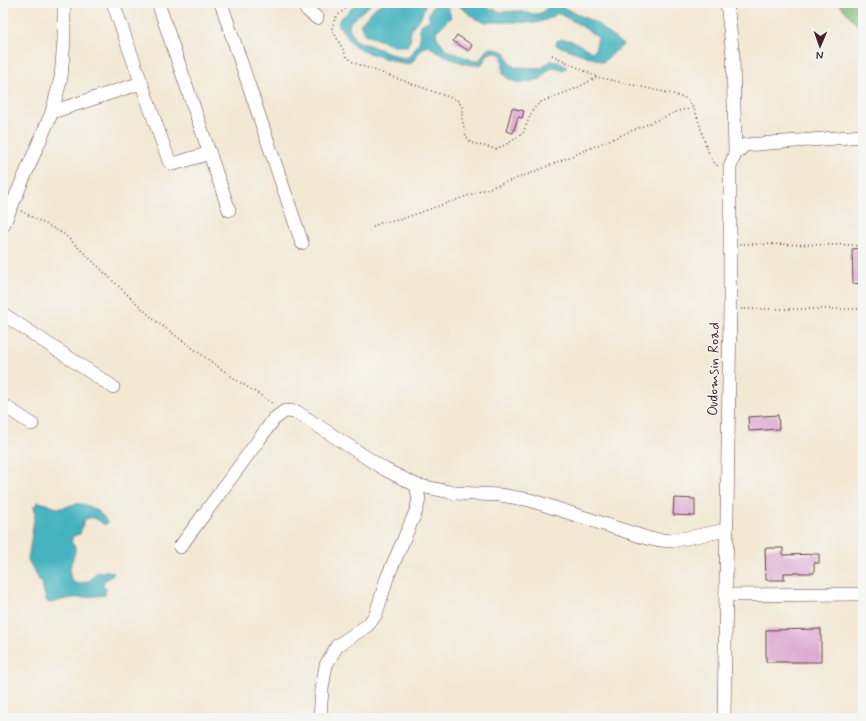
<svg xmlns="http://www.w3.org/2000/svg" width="866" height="721" font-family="Mynerve,sans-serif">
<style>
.forest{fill:#7bb573;stroke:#626a4f}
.water{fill:#44b3bf;stroke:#476975}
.building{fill:#dca7d1}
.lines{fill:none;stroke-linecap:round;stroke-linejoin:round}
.minor-casing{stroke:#633d44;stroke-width:14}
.path{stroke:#633d44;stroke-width:1.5;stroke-dasharray:1 3;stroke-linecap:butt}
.minor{stroke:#fff;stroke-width:13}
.labels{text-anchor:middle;stroke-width:3;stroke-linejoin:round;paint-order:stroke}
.street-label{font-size:15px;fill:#4a1f2b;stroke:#f6f6f2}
</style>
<rect width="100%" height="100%" fill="#f6f6f2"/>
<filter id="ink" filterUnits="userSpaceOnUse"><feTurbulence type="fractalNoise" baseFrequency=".025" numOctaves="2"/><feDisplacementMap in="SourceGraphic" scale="8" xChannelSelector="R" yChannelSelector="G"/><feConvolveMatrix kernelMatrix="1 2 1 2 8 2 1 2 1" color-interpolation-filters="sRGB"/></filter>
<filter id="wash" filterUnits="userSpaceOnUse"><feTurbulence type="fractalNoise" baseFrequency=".012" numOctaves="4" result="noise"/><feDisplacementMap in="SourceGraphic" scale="16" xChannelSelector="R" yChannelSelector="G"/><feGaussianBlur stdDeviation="0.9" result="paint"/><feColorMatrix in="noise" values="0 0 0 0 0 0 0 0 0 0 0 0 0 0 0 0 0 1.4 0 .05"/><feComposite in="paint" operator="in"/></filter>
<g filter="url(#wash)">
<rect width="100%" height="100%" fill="#f2e8d4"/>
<polygon class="forest" points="838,3 863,3 863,31"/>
<g class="water">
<path d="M358 3H372L350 22 349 28 355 40 403 58 409 57C415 49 424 39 419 29L420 25 430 20C427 13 430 11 434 5L441 4 448 8 451 17 436 32 437 38 447 50 474 61 480 60 487 49 493 48 505 52 509 61 514 67 542 68 550 61 558 62 567 67 563 70C552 64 546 71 541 79 526 83 514 86 503 74V62L501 55 494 52 488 54 482 64C465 69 443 54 428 46L422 48 412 63 404 64 365 52 352 44 339 26V20Z"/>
<path d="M384 3H426C424 7 423 11 422 15 419 21 412 24 411 31 409 38 413 37 407 46H394L364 34 360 24 376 7Z"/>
<path d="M455 3H477L501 12 516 11 535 14 541 13 551 5 556 4 596 23 623 45 603 62 556 45 557 41C569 35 582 47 592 52L595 50 598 38 595 35 580 25 558 13 548 19 536 23 520 22H486L476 19Z"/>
<path d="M38 502C45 503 50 506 57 508 62 509 70 505 75 504 87 502 102 512 107 522L105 525C98 521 94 514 84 520L80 534 73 536 71 542 76 548C73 560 63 577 77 584L91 580 96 573 107 571 113 572V575L104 581 103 585 106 588 105 595 65 599 51 603 47 602 41 583 28 560 35 513 34 506Z"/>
</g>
<g id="blocks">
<g class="building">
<polygon points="457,35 472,45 469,51 453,41"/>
<polygon points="512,108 524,111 522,118 518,117 513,133 506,131"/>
<polygon points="863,248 863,283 853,284 852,249"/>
<polygon points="778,415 779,429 749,431 748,417"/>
<polygon points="674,498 695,499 695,516 673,515"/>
<polygon points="765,548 783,548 783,555 819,554 819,563 814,563 814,573 784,573 784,580 766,580"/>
<polygon points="821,629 821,662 766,662 766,630"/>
</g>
</g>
</g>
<g filter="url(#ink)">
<use href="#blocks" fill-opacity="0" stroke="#633d44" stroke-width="1"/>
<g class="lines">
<defs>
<g id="minor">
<polyline points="113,3 169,161 173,164 210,153"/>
<polyline points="158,3 229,210"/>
<polyline points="221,3 302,243"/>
<polyline points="304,3 306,9 317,18"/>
<polyline points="727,3 733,56 735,154"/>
<polyline points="52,112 141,83"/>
<polyline points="3,226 52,112 61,78 64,39 64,3"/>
<polyline points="3,314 113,387"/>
<polyline points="3,405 32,424"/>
<polyline points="180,547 274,419 285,411 297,412 384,469 416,485 455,493 500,495 530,500 650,539 671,541 727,530"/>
<polyline points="726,595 863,594"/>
<polyline points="320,718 322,689 326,665 337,646 368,625 376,614 387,578 416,511 419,499 416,485"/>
<polyline points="724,718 730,309 730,167 735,154 745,145 863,136"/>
</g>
</defs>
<use href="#minor" class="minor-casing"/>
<g class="path">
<polyline points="351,3 335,18 332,29 347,57 354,63 457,100 462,106 462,119 466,136 471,143 496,149 509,143 523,133 533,109 541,102 577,88 597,77"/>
<polyline points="552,55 597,77 673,94 687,99 694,109"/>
<polyline points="21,211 64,234 153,319 235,379 274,404"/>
<path d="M373 227 380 223 399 220 529 174 681 110 694 109C702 125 705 157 719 167"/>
<polyline points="740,244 863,245"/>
<polyline points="741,309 863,309"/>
</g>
<use href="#minor" class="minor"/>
</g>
</g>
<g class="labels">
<g class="street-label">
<text transform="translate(713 369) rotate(-89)" y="5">Oudomsin Road</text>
</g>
</g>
<rect width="866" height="721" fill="none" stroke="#f6f6f2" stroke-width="16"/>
<g transform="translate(820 46) rotate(182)" stroke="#f6f6f2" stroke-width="3" paint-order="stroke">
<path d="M0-3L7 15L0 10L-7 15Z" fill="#4a1f2b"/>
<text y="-6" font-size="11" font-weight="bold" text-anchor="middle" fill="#4a1f2b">N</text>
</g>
</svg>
